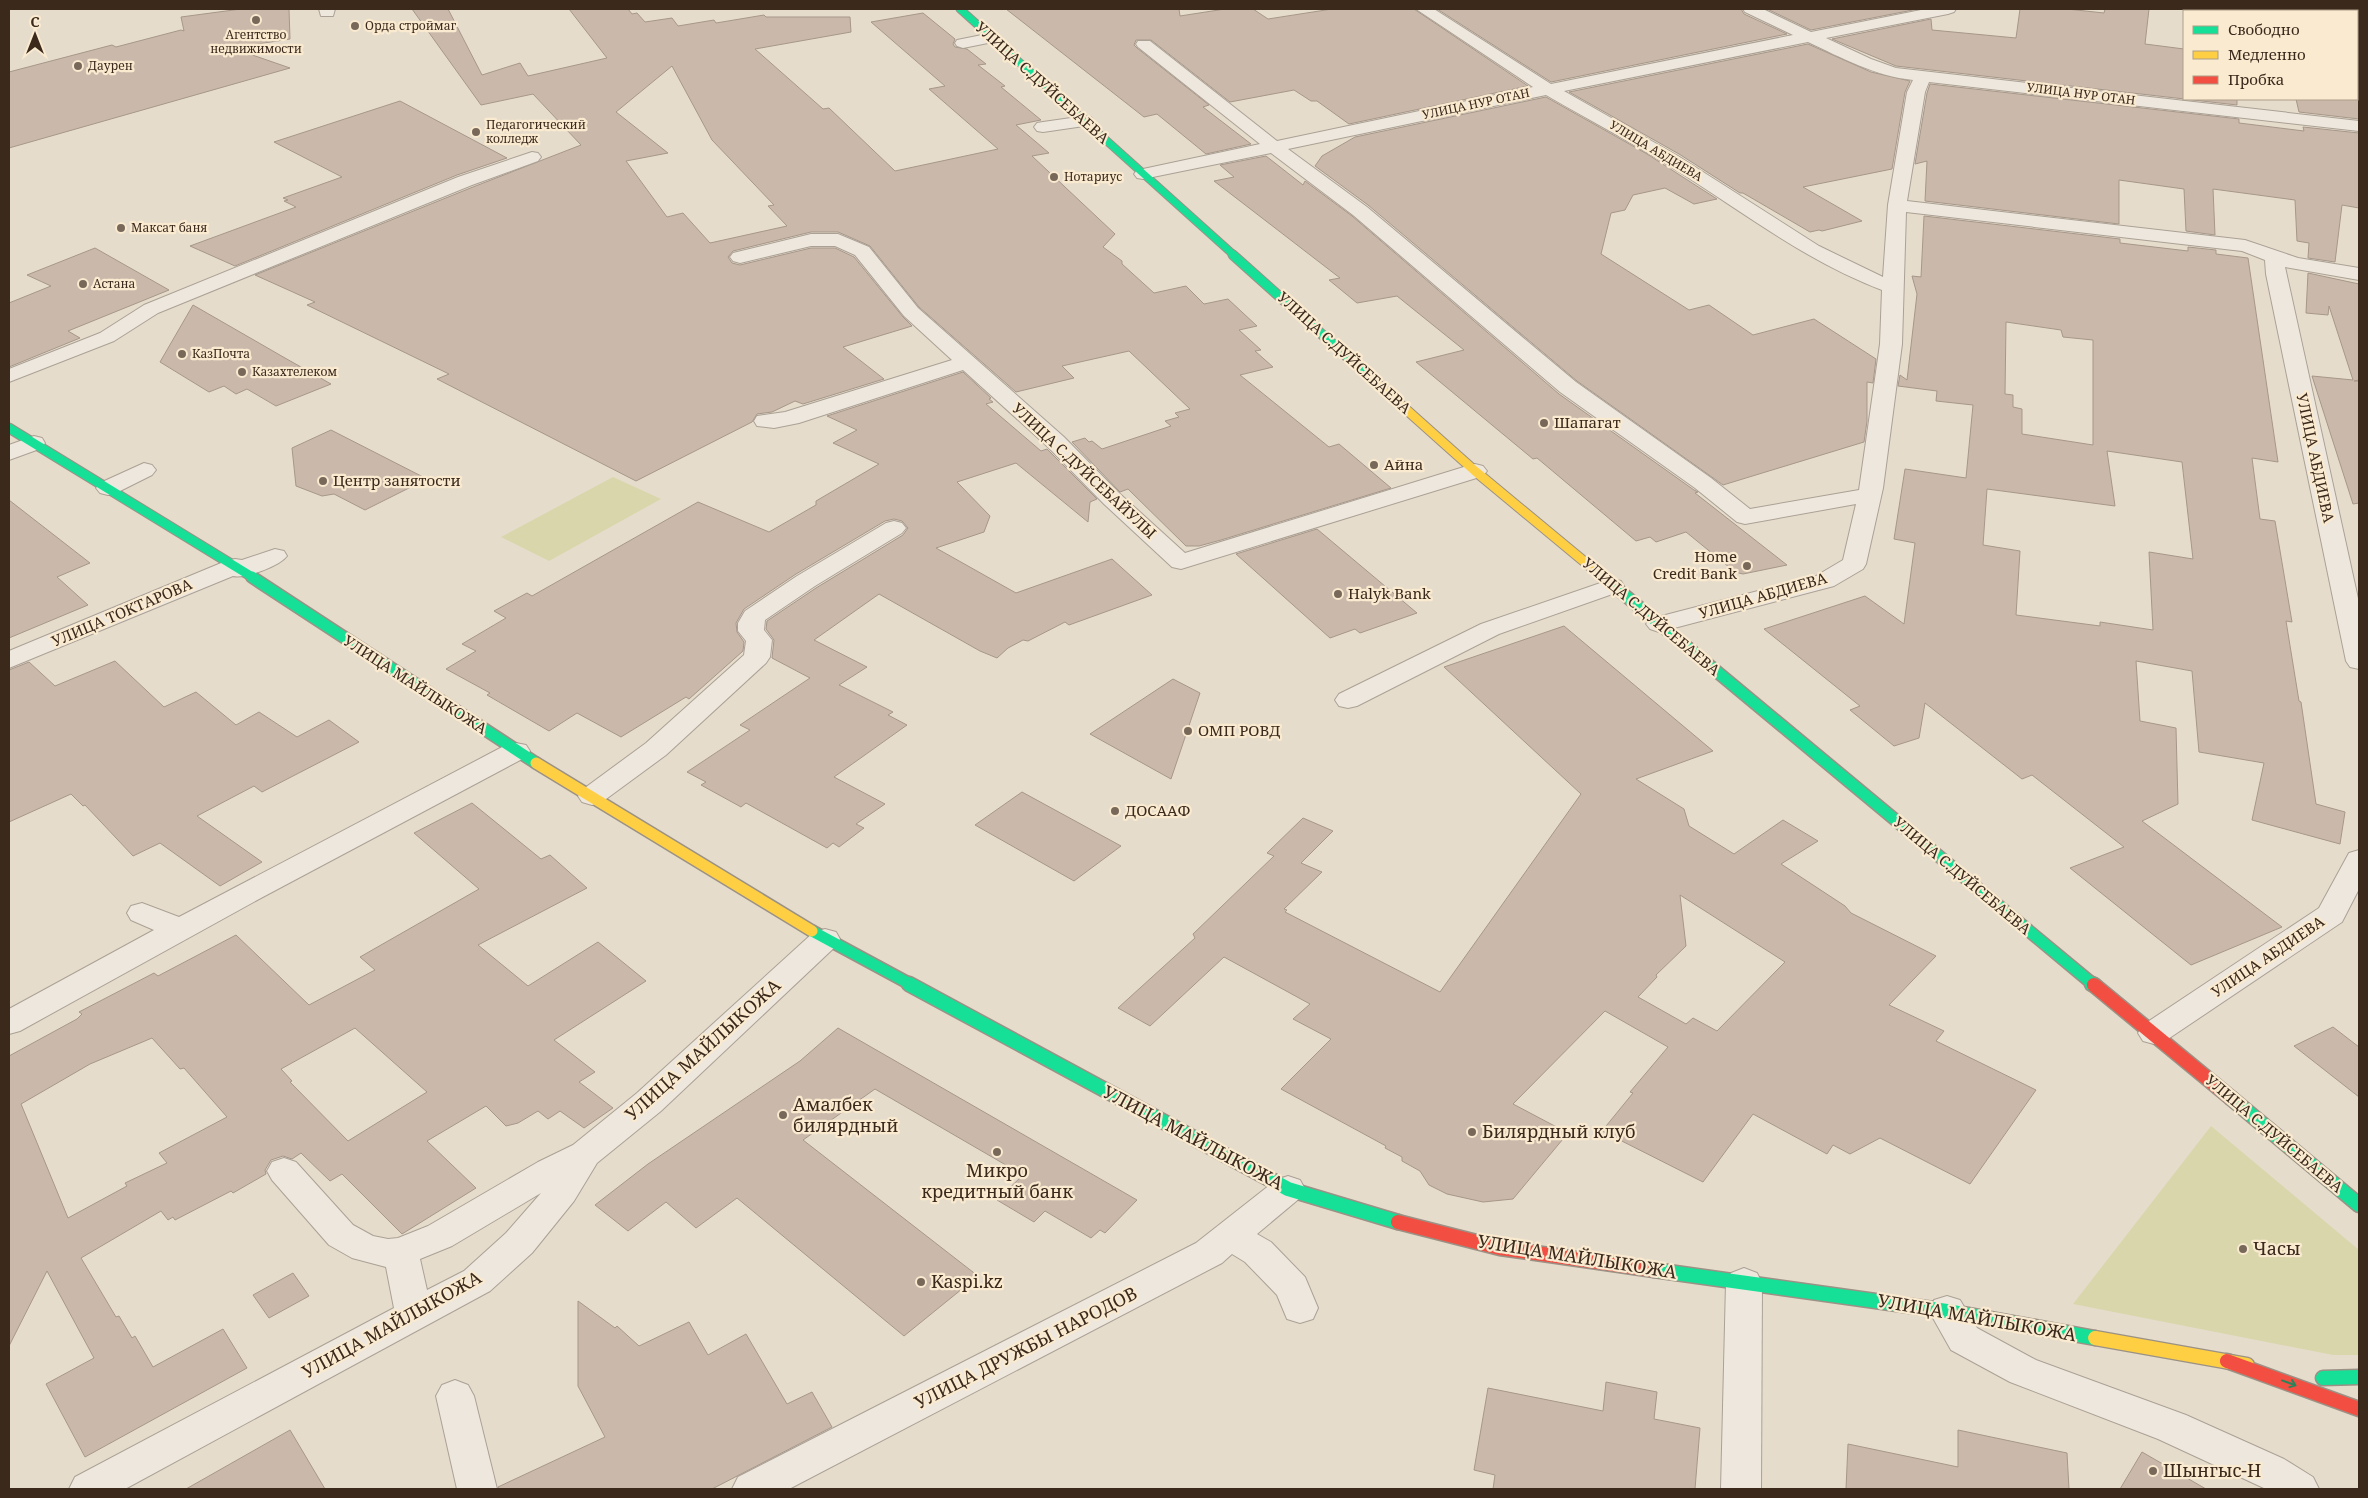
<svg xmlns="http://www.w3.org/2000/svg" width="2368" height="1498" font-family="'Noto Serif',serif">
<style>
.green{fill:#d9d6ac}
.building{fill:#cab9ab;stroke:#a6978a;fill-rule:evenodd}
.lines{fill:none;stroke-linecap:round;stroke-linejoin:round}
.street-casing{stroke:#aba195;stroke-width:2}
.fast-far3-casing{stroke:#9b9185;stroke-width:9}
.fast-far2-casing{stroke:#9b9185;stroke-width:11}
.fast-far1-casing{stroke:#9b9185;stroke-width:14}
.fast-casing{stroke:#9b9185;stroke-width:17}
.slow-far2-casing{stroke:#9b9185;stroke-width:11}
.slow-far1-casing{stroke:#9b9185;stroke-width:14}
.slow-casing{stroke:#9b9185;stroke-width:17}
.jam-casing{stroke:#9b9185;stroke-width:17}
.street{fill:#eee7dd;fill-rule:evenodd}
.fast-far3{stroke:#16e098;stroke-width:7}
.fast-far2{stroke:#16e098;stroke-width:9}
.fast-far1{stroke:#16e098;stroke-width:11}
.fast{stroke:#16e098;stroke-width:14}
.slow-far2{stroke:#ffcf43;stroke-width:9}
.slow-far1{stroke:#ffcf43;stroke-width:11}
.slow{stroke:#ffcf43;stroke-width:14}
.jam{stroke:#f24e42;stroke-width:14}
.oneway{stroke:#28845a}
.poi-dot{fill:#776859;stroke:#f9ead0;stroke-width:2}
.labels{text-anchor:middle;stroke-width:4.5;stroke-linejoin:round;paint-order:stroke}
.far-poi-label{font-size:12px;fill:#3b291c;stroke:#f9ead0;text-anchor:start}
.far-street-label{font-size:12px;fill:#3b291c;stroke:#f9ead0}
.street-label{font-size:15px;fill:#3b291c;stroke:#f9ead0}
.poi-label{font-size:15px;fill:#3b291c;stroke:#f9ead0;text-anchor:start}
.near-street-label{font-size:18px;fill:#3b291c;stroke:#f9ead0}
.near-poi-label{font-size:18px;fill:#3b291c;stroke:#f9ead0;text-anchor:start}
</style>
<rect width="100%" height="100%" fill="#e6dccb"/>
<g class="green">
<polygon points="613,477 661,499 549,561 501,537"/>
<polygon points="2211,1126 2359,1250 2359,1355 2333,1355 2073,1304"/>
</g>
<g class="building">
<polygon points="241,9 289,9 290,39 232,48 290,68 9,148 9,72 112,45 116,47 181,30 184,31 181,17"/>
<path d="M412 9H448L482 75 520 63 528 76 607 58 569 9H628L632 14 637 13 645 22 672 18 678 26 714 20 716 23 764 15 766 17H850L851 32 755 49 823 109 829 108 895 171 998 149 929 89 945 86 871 22 923 13 955 39 953 44 955 47 967 49 986 64 978 65 1005 86 1001 87 1041 120 1016 125 1049 153 1032 156 1115 234 1103 247 1122 261V264L1154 293 1186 286 1204 304 1228 299 1257 326 1239 330 1261 350 1255 351 1273 367 1240 375 1329 447 1339 444 1391 488 1221 540 1199 546H1186L1128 489 1120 492 1072 442 1085 438 1089 442 1092 441 1102 449 1171 426 1165 421 1179 417 1175 413 1190 409 1129 351 1062 366 1074 378 1016 392 919 307 870 246 838 232H811L733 251 728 257 732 263 740 265 811 248H835L854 257 903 317 912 326 843 347 884 379 803 404 795 401 772 412 757 414 752 422 636 481 437 379 449 374 307 305 315 302 255 275 473 187 581 145 533 94 481 105ZM672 66 712 140 774 205 768 206 787 226 710 243 683 213 667 217 626 161 668 153 616 112Z"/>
<polygon points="1006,9 1179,9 1180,16 1225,9 1253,9 1268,19 1332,9 1414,9 1528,86 1349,124 1317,101 1311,101 1294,90 1230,102 1151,40 1136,40 1134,45 1137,48 1209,105 1203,107 1251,144 1206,154 1157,114 1144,117"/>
<polygon points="1437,9 1741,9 1744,14 1787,34 1551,82"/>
<polygon points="1767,9 1918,9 1811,30"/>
<polygon points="2020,9 2067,9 2104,13 2105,9 2149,9 2145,44 2184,49 2184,99 2237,99 2237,105 1896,66 1832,39 1931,19 1932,30 2016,38"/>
<polygon points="1808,44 1871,72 1910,81 1905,92 1892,169 1803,187 1862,221 1822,231 1819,230 1810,232 1743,193 1740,193 1679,154 1569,92"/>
<polygon points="1930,84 2239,119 2239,123 2304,131 2303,127 2359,133 2359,208 2342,205 2335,262 2308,258 2309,243 2297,241 2295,200 2213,189 2215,235 2186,231 2184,189 2119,180 2119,224 1925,201 1927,161 1915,164 1927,93"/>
<polygon points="1546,97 1647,154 1717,199 1694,204 1665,188 1633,195 1625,210 1611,213 1601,254 1689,310 1709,305 1753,335 1814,319 1876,359 1873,383 1867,382 1867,421 1864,442 1723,485 1577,381 1368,205 1315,166 1322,156 1355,137"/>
<polygon points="2296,99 2359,99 2359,119 2299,112"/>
<polygon points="400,101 507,158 457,175 235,266 190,246 296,207 284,201 288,200 283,198 342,177 274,142"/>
<polygon points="1266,156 1303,185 1305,181 1352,216 1559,394 1694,490 1698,492 1695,493 1787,565 1743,574 1735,572 1686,532 1656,542 1650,537 1636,541 1537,458 1533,459 1416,362 1464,350 1397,296 1357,303 1329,280 1340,278 1214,181 1234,177 1220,165"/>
<path d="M1924 216 2120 239V243L2188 251V247L2216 250V254L2248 258 2278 462 2252 458 2260 519 2275 521 2292 622 2286 621 2299 701 2301 702 2316 804 2345 812 2340 844 2252 820 2264 763 2199 752 2192 671 2136 661 2140 721 2176 728 2178 804 2142 821 2282 927 2191 965 2070 868 2124 847 2032 775 2022 779 1925 703 1919 738 1894 746 1850 710 1860 706 1764 629 1865 596 1904 624 1915 543 1894 539 1905 469 1966 478 1973 405 1936 401 1937 391 1898 386 1900 375 1907 380 1917 294 1912 276 1921 277ZM2006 322 2061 330 2063 337 2093 340V445L2022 434V409L2013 407V395L2005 394ZM2107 451 2182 462 2193 559 2149 552 2153 630 2100 622V626L2016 615 2020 551 1983 545 1987 489 2115 506Z"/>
<polygon points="95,248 169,290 68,331 80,338 9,367 9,303 51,286 27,275"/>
<polygon points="2308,273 2359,284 2359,380 2354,381 2359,381 2359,503 2353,504 2312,376 2353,380 2329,306 2328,315 2306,313"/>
<polygon points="193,305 285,358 331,384 276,406 247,389 236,394 224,386 209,392 160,362"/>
<polygon points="963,372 991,398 989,399 993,402 986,404 1041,451 1047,449 1097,499 1090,502 1088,522 1016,463 957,482 990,516 984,532 936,548 1016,593 1112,559 1152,595 1069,625 1065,622 1028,641 1023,640 1008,648 997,658 980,651 879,594 814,640 867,667 839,685 893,712 888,715 907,725 834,777 885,804 856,824 864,828 839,847 833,843 827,848 746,803 741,807 701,785 706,782 687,772 750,730 740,725 810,678 772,658 774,640 766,629 767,621 816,588 903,535 908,528 902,521 894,519 885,521 796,574 744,609 736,623 737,632 744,642 743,651 689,699 686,697 621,737 577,713 549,731 487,695 490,693 446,669 476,651 462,644 506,618 494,611 527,593 532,596 698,502 769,532 816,505 816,501 879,464 833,443 857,430 827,416"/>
<polygon points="331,430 427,479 365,510 334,494 322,496 296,486 292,448"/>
<polygon points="9,500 90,563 57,577 88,605 9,638"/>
<polygon points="1317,529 1417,613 1360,633 1355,629 1330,638 1236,554"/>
<path d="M1564 626 1713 751 1636 779 1684 809 1689 826 1734 854 1783 820 1818 841 1781 864 1845 906 1851 913 1936 956 1889 1005 1944 1031 1936 1041 2036 1090 1970 1184 1880 1138 1850 1154 1833 1145 1827 1154 1753 1114 1703 1182 1602 1131 1633 1093 1630 1092 1668 1047 1605 1011 1513 1104 1568 1133 1513 1199 1483 1202 1447 1194 1429 1185 1420 1171 1402 1161V1157L1385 1148 1386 1146 1281 1089 1331 1039 1293 1019 1310 1004 1224 957 1150 1026 1118 1008 1195 938 1193 934 1274 856 1267 853 1303 818 1333 831 1301 863 1322 872 1284 909 1287 910 1285 912 1440 992 1581 794 1444 667ZM1680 895 1785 962 1717 1031 1693 1018 1686 1024 1638 997 1657 977 1656 975 1686 946Z"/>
<polygon points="115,661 164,707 196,692 236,725 259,712 297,737 329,720 359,742 262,792 254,786 197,816 262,862 220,886 160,843 133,856 85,805 83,806 71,794 9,822 9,670 29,662 55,686"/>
<polygon points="1173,679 1200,693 1171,779 1090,734"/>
<polygon points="1022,792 1121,846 1074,881 975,825"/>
<path d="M472 803 541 859 550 855 587 888 478 945 528 986 598 942 646 981 554 1040 595 1072 579 1082 613 1108 584 1128 560 1111 548 1119 538 1111 518 1123 506 1126 486 1106 427 1141 476 1188 402 1234 342 1174 330 1181 301 1153 292 1159 283 1156 271 1160 265 1170 266 1174 233 1193 231 1191 175 1220 173 1217 168 1220 161 1211 81 1258 116 1317 119 1316 132 1338 135 1336 153 1367 223 1329 247 1368 85 1457 46 1384 94 1358 47 1271 9 1346V1056L77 1019 82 1014 79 1012 154 973 158 976 236 935 309 1005 375 970 360 957 479 889 414 833ZM355 1028 427 1092 348 1141 290 1082 292 1081 281 1069ZM152 1038 180 1069 184 1068 227 1117 159 1153 167 1163 125 1183 127 1186 68 1218 21 1104 90 1064Z"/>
<polygon points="2333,1027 2359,1047 2359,1097 2294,1046"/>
<polygon points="838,1028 1137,1200 1105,1233 1100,1230 1091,1238 1045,1211 1034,1222 997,1200 1023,1175 875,1089 803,1140 978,1276 904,1336 737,1198 696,1228 666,1202 628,1231 595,1205 648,1164 800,1061"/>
<polygon points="293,1273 309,1296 269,1318 253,1295"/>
<polygon points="578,1301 615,1328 617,1326 639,1346 689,1322 708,1355 746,1334 787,1404 812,1392 832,1427 712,1489 499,1489 498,1487 605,1437 578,1386"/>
<polygon points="1606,1382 1657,1392 1654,1419 1700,1428 1695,1489 1493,1489 1495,1475 1474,1470 1488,1388 1603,1411"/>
<polygon points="290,1430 325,1489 186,1489"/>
<polygon points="1958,1430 2067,1453 2069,1489 1846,1489 1848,1444 1958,1467"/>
<polygon points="2142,1452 2206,1489 2120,1489"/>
</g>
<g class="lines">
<defs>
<g id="street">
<polygon points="319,9 335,9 333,16 321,16"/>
<path d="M1416 9H1434L1551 84 1793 35 1745 12 1743 9H1763L1811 32 1926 9H1956L1954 12 1948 14 1826 38 1871 59 1896 68 2359 121V131L1929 82 1925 92 1907 201 2245 240 2298 258 2359 268V280L2285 267 2359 603V669L2350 667 2346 661 2266 274 2265 260 2242 251 1906 212 1902 344 1883 488 1866 564 1863 569 1834 586 1659 632 1650 629 1646 624 1650 619 1816 576 1843 560 1856 504 1745 524 1737 522 1695 488 1560 392 1353 215 1271 153 1143 179 1137 178 1134 174 1137 170 1143 169 1260 144 1138 47 1136 44 1138 41H1150L1277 141 1533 87ZM1808 42C1842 58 1875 76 1913 80L1907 92 1888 205 1883 277 1819 246 1678 156 1564 91ZM1546 95C1591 121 1637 145 1681 173 1747 215 1808 262 1882 290L1880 344 1859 490 1750 509 1711 478 1576 382 1367 207 1288 149Z"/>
<polygon points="2310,9 2328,9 2330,11 2312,11"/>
<polygon points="2334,9 2359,9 2359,15 2357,15 2357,11 2336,11"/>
<polygon points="2357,29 2359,30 2359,41 2357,40"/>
<polygon points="992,33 998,35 1000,38 998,41 963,48 957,46 955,43 957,40"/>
<polygon points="1085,116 1091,117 1094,121 1091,125 1043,132 1037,131 1034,127 1037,123 1043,122"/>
<polygon points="532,152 538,153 541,157 538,161 472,185 158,313 114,341 9,382 9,369 100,333 144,305 458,177"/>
<polygon points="811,234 838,234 869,247 918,308 1064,437 1120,494 1185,553 1467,466 1475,464 1483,466 1487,471 1483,476 1181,569 1172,567 1104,504 1048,447 963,370 799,423 774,428 757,426 754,421 757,416 785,412 952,360 904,316 855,255 835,246 811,246 740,263 733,261 730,257 733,253"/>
<polygon points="34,436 42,438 45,443 42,448 9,460 9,445"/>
<polygon points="144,463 152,465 156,470 152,475 116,493 108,495 100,493 96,488 100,483"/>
<polygon points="894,521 902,523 906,528 902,533 815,586 765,620 764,630 772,640 770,657 766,663 666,755 602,802 592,805 582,802 578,796 582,790 646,743 744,655 746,641 738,631 738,623 745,611 797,576 886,523"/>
<path d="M275 549 284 551 287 556C280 566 245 579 233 576L9 668V651L226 561 235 559 242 560Z"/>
<polygon points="1612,579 1621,581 1624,586 1621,591 1499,634 1357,706 1348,708 1339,706 1335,700 1339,694 1481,624"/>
<polygon points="516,743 526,745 530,751 526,757 259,899 20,1031 9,1034 9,1009 154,930 131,920 127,913 131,906 142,903 179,917 506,745"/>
<polygon points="2359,850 2359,889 2342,922 2165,1041 2154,1044 2143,1041 2138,1033 2143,1025 2319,908 2349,853"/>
<path d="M825 929 836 932 840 939 836 946 661 1111 597 1163 574 1201 532 1253 490 1291 125 1489H69L75 1477 394 1308 386 1267 352 1258 329 1245 272 1180 267 1171 272 1162 284 1158 296 1162 353 1225 373 1236 388 1239 398 1238 428 1226 538 1162 573 1145 637 1093 814 932ZM541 1193 506 1233 464 1271 427 1290 420 1259 452 1246Z"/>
<polygon points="1288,1176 1300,1180 1305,1189 1300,1198 1257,1234 1271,1242 1305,1277 1318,1308 1313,1319 1300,1323 1287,1319 1277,1295 1245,1262 1232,1254 1222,1263 789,1489 732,1489 738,1477 1196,1243 1276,1180"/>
<polygon points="1744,1268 1757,1273 1762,1283 1761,1489 1721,1489 1726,1283 1731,1273"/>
<polygon points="1947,1296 1960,1300 1977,1328 2036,1360 2186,1415 2284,1459 2313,1477 2319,1489 2266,1489 2158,1439 2010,1382 1951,1350 1929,1311 1934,1300"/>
<polygon points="455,1380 468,1385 474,1396 497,1489 457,1489 436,1396 442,1385"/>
</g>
<polyline id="fast-far3" points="960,9 1235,256"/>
<g id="fast-far2">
<polyline points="1233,255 1372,379"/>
<polyline points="9,428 254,578"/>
<polyline points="1592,568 1604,578"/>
</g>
<g id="fast-far1">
<polyline points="252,577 536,763"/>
<polyline points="1603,577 2094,985"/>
<polyline points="812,931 912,985"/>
</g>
<g id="fast">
<polyline points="909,984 1288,1189 1398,1222"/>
<polyline points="2092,984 2094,985"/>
<polyline points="2231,1098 2359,1205"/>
<polyline points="1654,1270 1947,1311 2095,1338"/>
<polyline points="2323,1378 2359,1377"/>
</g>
<polyline id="slow-far2" points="1372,379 1475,471 1592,568"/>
<polyline id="slow-far1" points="536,763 812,931"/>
<polyline id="slow" points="2095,1338 2247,1365"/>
<g id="jam">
<polyline points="2094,985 2231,1098"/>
<polyline points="1398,1222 1500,1248 1654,1270"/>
<polyline points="2227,1361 2359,1409"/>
</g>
</defs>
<use href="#street" class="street-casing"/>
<use href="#fast-far3" class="fast-far3-casing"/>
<use href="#fast-far2" class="fast-far2-casing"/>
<use href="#fast-far1" class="fast-far1-casing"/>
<use href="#fast" class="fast-casing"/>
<use href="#slow-far2" class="slow-far2-casing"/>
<use href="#slow-far1" class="slow-far1-casing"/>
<use href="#slow" class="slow-casing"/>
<use href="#jam" class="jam-casing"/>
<use href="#street" class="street"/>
<use href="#fast-far3" class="fast-far3"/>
<use href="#fast-far2" class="fast-far2"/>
<use href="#fast-far1" class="fast-far1"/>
<use href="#fast" class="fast"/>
<use href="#slow-far2" class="slow-far2"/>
<use href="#slow-far1" class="slow-far1"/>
<use href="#slow" class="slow"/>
<use href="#jam" class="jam"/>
</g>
<defs><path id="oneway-shaft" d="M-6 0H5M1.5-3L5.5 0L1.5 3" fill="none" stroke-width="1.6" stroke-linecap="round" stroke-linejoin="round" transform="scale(1.25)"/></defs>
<use class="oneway" href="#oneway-shaft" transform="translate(2289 1383) rotate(20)"/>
<g class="poi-dot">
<circle cx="256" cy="20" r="5"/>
<circle cx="355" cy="26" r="5"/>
<circle cx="78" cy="66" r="5"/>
<circle cx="476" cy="132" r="5"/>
<circle cx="1054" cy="177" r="5"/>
<circle cx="121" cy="228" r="5"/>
<circle cx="83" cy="284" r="5"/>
<circle cx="182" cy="354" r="5"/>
<circle cx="242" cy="372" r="5"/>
<circle cx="1544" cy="423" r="5"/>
<circle cx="1374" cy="465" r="5"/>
<circle cx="323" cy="481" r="5"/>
<circle cx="1747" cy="566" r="5"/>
<circle cx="1338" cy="594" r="5"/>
<circle cx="1188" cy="731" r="5"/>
<circle cx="1115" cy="811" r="5"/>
<circle cx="783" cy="1115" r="5"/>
<circle cx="1472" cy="1132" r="5"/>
<circle cx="997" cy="1152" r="5"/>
<circle cx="2243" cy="1249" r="5"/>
<circle cx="921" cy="1282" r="5"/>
<circle cx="2153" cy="1471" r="5"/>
</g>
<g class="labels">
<g class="far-poi-label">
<text x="365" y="30">Орда строймаг</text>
<text x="256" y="39" text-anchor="middle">Агентство<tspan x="256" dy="14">недвижимости</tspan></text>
<text x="88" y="70">Даурен</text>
<text x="486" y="129">Педагогический<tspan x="486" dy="14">колледж</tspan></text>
<text x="1064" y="181">Нотариус</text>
<text x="131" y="232">Максат баня</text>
<text x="93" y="288">Астана</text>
<text x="192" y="358">КазПочта</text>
<text x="252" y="376">Казахтелеком</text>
</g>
<g class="far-street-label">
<text transform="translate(2081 94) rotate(7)" y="4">УЛИЦА НУР ОТАН</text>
<text transform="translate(1476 104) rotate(-12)" y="4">УЛИЦА НУР ОТАН</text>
<text transform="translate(1656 151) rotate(31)" y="4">УЛИЦА АБДИЕВА</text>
</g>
<g class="street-label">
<text transform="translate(1042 83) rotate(42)" y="5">УЛИЦА С.ДУЙСЕБАЕВА</text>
<text transform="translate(1344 353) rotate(42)" y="5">УЛИЦА С.ДУЙСЕБАЕВА</text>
<text transform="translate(2315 458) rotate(78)" y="5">УЛИЦА АБДИЕВА</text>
<text transform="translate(1084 471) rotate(43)" y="5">УЛИЦА С.ДУЙСЕБАЙУЛЫ</text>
<text transform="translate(1763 596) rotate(-16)" y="5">УЛИЦА АБДИЕВА</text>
<text transform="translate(122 613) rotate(-23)" y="5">УЛИЦА ТОКТАРОВА</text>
<text transform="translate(1651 617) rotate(40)" y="5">УЛИЦА С.ДУЙСЕБАЕВА</text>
<text transform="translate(415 685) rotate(33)" y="5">УЛИЦА МАЙЛЫКОЖА</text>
<text transform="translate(1962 876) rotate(40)" y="5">УЛИЦА С.ДУЙСЕБАЕВА</text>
<text transform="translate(2268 957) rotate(-34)" y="5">УЛИЦА АБДИЕВА</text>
<text transform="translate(2274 1134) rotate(40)" y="5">УЛИЦА С.ДУЙСЕБАЕВА</text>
</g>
<g class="poi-label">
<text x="1554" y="428">Шапагат</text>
<text x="1384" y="470">Айна</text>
<text x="333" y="486">Центр занятости</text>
<text x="1737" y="562" text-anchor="end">Home<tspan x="1737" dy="17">Credit Bank</tspan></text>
<text x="1348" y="599">Halyk Bank</text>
<text x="1198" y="736">ОМП РОВД</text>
<text x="1125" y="816">ДОСААФ</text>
</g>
<g class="near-street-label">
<text transform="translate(703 1050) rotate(-42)" y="6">УЛИЦА МАЙЛЫКОЖА</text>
<text transform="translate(1193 1138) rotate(28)" y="6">УЛИЦА МАЙЛЫКОЖА</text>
<text transform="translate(1577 1257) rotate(9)" y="6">УЛИЦА МАЙЛЫКОЖА</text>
<text transform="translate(1977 1318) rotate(10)" y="6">УЛИЦА МАЙЛЫКОЖА</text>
<text transform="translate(392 1325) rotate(-29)" y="6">УЛИЦА МАЙЛЫКОЖА</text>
<text transform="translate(1026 1348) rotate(-27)" y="6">УЛИЦА ДРУЖБЫ НАРОДОВ</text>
</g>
<g class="near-poi-label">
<text x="793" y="1111">Амалбек<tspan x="793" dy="21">билярдный</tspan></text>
<text x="1482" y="1138">Билярдный клуб</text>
<text x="997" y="1177" text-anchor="middle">Микро<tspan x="997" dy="21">кредитный банк</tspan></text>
<text x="2253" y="1255">Часы</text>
<text x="931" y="1288">Kaspi.kz</text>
<text x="2163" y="1477">Шынгыс-Н</text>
</g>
</g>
<rect width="2368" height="1498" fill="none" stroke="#3b291c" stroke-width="20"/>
<rect x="2183" y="10" width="175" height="90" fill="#f9ead0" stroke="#ad9d88"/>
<rect x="2193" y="26" width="25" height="8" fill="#16e098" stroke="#ad9d88"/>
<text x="2228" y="35" font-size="15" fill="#3b291c">Свободно</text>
<rect x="2193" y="51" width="25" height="8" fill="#ffcf43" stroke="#ad9d88"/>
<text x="2228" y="60" font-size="15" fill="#3b291c">Медленно</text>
<rect x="2193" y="76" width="25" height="8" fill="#f24e42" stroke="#ad9d88"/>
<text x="2228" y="85" font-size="15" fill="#3b291c">Пробка</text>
<g transform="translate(35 35)" stroke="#f9ead0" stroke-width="4" paint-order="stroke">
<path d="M0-4L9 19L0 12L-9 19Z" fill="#3b291c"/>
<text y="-8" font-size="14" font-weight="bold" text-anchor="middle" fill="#3b291c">С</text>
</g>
</svg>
